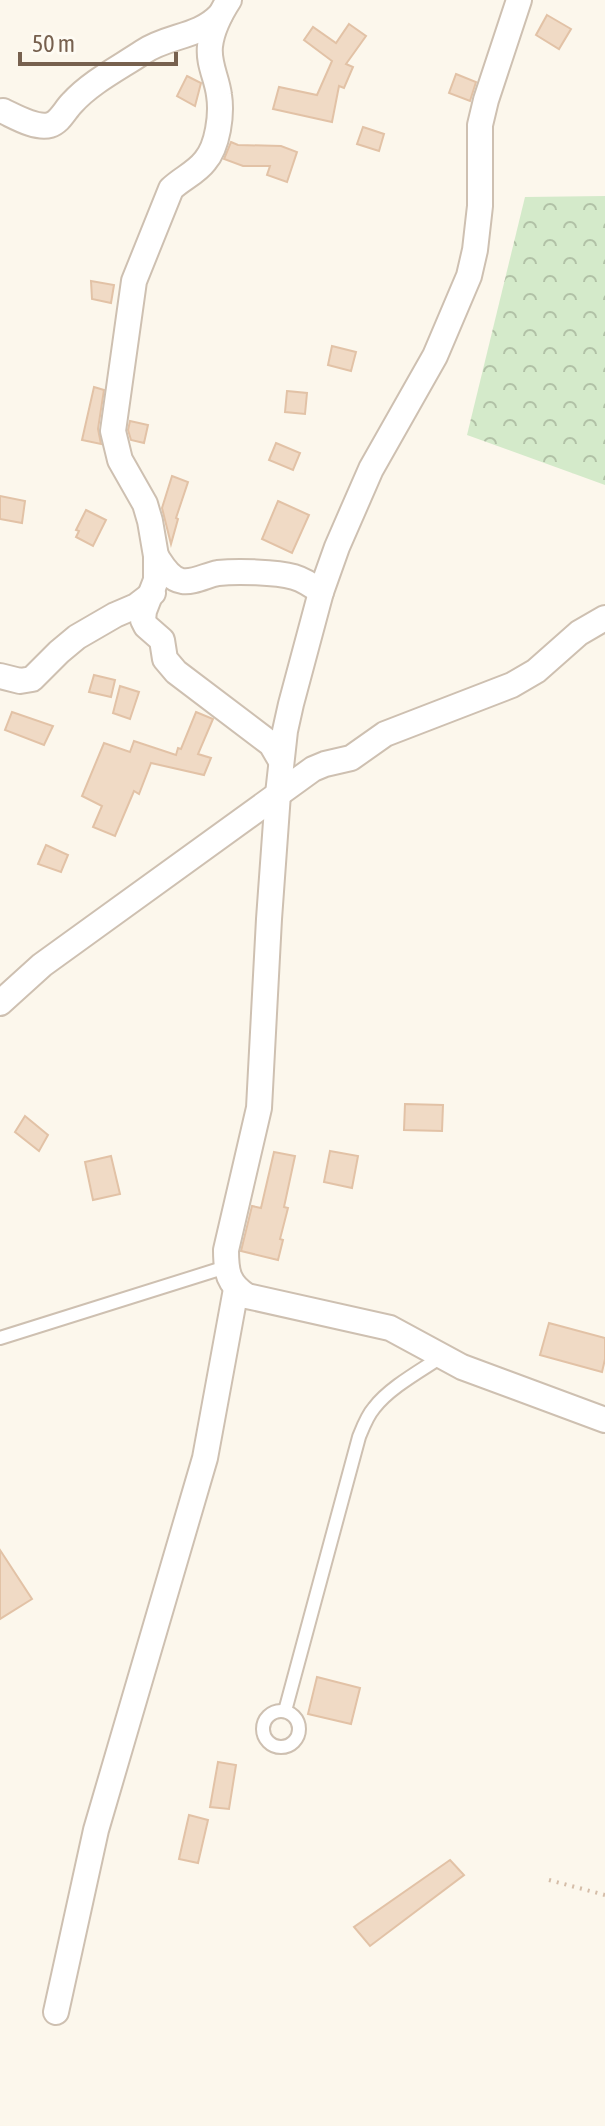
<svg xmlns="http://www.w3.org/2000/svg" width="605" height="2126" font-family="'Asap Condensed',sans-serif">
<style>
.forest{fill:url(#forest-crowns)}
.building{fill:#f0dac5;stroke:#e2c2a6;stroke-width:2}
.lines{fill:none;stroke-linecap:round;stroke-linejoin:round}
.service-casing{stroke:#cec0b1;stroke-width:16}
.minor-casing{stroke:#cec0b1;stroke-width:28}
.path{stroke:#d5bda8;stroke-width:4;stroke-dasharray:2 6;stroke-linecap:butt}
.service{stroke:#fff;stroke-width:12}
.minor{stroke:#fff;stroke-width:24}
</style>
<defs>
<pattern id="forest-crowns" width="20" height="18" patternUnits="userSpaceOnUse" patternTransform="scale(2)"><rect width="20" height="18" fill="#d4eaca"/><path d="M2 6a3 3 0 1 1 6 0M12 15a3 3 0 1 1 6 0" fill="none" stroke="#b1c1a6"/></pattern>
</defs>
<rect width="100%" height="100%" fill="#fcf7ec"/>
<polygon class="forest" points="605,196 605,485 467,435 525,197"/>
<g class="building">
<polygon points="547,15 571,29 559,49 536,35"/>
<polygon points="349,24 366,36 346,64 353,67 344,88 339,86 332,122 273,109 279,87 317,95 332,61 304,40 313,27 336,43"/>
<polygon points="456,74 476,82 470,101 449,93"/>
<polygon points="187,76 201,83 195,106 177,96"/>
<polygon points="363,127 384,134 379,151 357,144"/>
<polygon points="231,142 238,145 281,146 297,152 287,182 267,175 270,166 243,166 224,159"/>
<polygon points="91,281 114,285 111,303 92,299"/>
<polygon points="332,346 356,352 351,371 328,365"/>
<polygon points="94,387 104,390 98,429 101,444 82,440"/>
<polygon points="287,391 307,393 305,414 285,412"/>
<polygon points="130,421 148,425 144,443 131,440 128,430"/>
<polygon points="276,443 300,453 293,470 269,460"/>
<polygon points="172,476 188,482 176,518 178,519 171,544 162,508"/>
<polygon points="0,496 25,501 22,523 0,519"/>
<polygon points="278,501 309,515 292,553 262,539"/>
<polygon points="86,510 106,520 93,546 76,537 79,531 76,530"/>
<polygon points="94,675 115,680 111,697 89,692"/>
<polygon points="120,686 139,692 130,719 113,713"/>
<polygon points="12,712 53,726 44,745 5,730"/>
<polygon points="196,712 213,719 198,754 211,758 204,775 151,763 139,794 134,791 115,836 93,827 102,806 82,796 104,743 130,752 134,741 176,755 178,748 181,749"/>
<polygon points="46,845 68,855 61,872 38,864"/>
<polygon points="405,1104 443,1105 442,1131 404,1130"/>
<polygon points="25,1116 48,1135 39,1151 15,1132"/>
<polygon points="330,1151 358,1156 352,1188 324,1182"/>
<polygon points="274,1152 295,1156 284,1207 288,1208 280,1239 283,1240 278,1260 241,1251 252,1206 261,1208"/>
<polygon points="111,1156 120,1194 93,1200 85,1162"/>
<polygon points="549,1323 605,1338 605,1359 602,1372 540,1355"/>
<polygon points="0,1550 32,1599 0,1619"/>
<polygon points="317,1677 360,1688 351,1724 308,1714"/>
<polygon points="218,1762 236,1765 229,1809 210,1807"/>
<polygon points="189,1815 208,1820 198,1863 179,1859"/>
<polygon points="450,1860 464,1875 370,1946 354,1927"/>
</g>
<g class="lines">
<defs>
<g id="service">
<polyline points="0,1338 226,1267"/>
<circle cx="281" cy="1729" r="18"/>
<path d="M285 1711 359 1437C363 1427 367 1416 374 1408 389 1388 420 1371 441 1357"/>
</g>
<g id="minor">
<path d="M229 0C220 14 212 29 210 46 208 64 217 78 219 95 222 114 218 146 205 161 196 173 181 179 171 189L134 281 113 431 120 460 145 504 150 521 156 556V580L144 611 143 620 146 626 162 640 165 659 176 672 271 744 281 761"/>
<path d="M519 0 486 100 480 125V206L475 250 469 276 435 356 371 469 337 547 321 592 291 704 285 731 278 794 269 919 259 1108 226 1250C226 1272 228 1284 247 1296L390 1328 462 1367 605 1420"/>
<path d="M3 111C16 117 36 129 50 125 60 122 65 110 72 103 91 82 119 68 143 52 168 35 198 38 220 15"/>
<path d="M156 556C162 565 169 579 182 581 193 583 207 575 218 573 237 571 276 572 294 577 304 580 313 586 321 592"/>
<polyline points="0,676 20,681 32,679 59,652 77,637 115,615 136,606 153,593"/>
<polyline points="0,1003 42,965 313,769 325,764 351,758 385,734 512,685 536,671 579,633 605,618"/>
<polyline points="56,2012 96,1830 205,1458 236,1289"/>
</g>
</defs>
<use href="#service" class="service-casing"/>
<use href="#minor" class="minor-casing"/>
<polyline class="path" points="549,1880 605,1895"/>
<use href="#service" class="service"/>
<use href="#minor" class="minor"/>
</g>
<path d="M20 52v12h156v-12" fill="none" stroke="#77614f" stroke-width="4"/>
<text x="32" y="52" font-size="24" fill="#77614f" stroke="#fefbf3" stroke-width="6" paint-order="stroke">50 m</text>
</svg>
